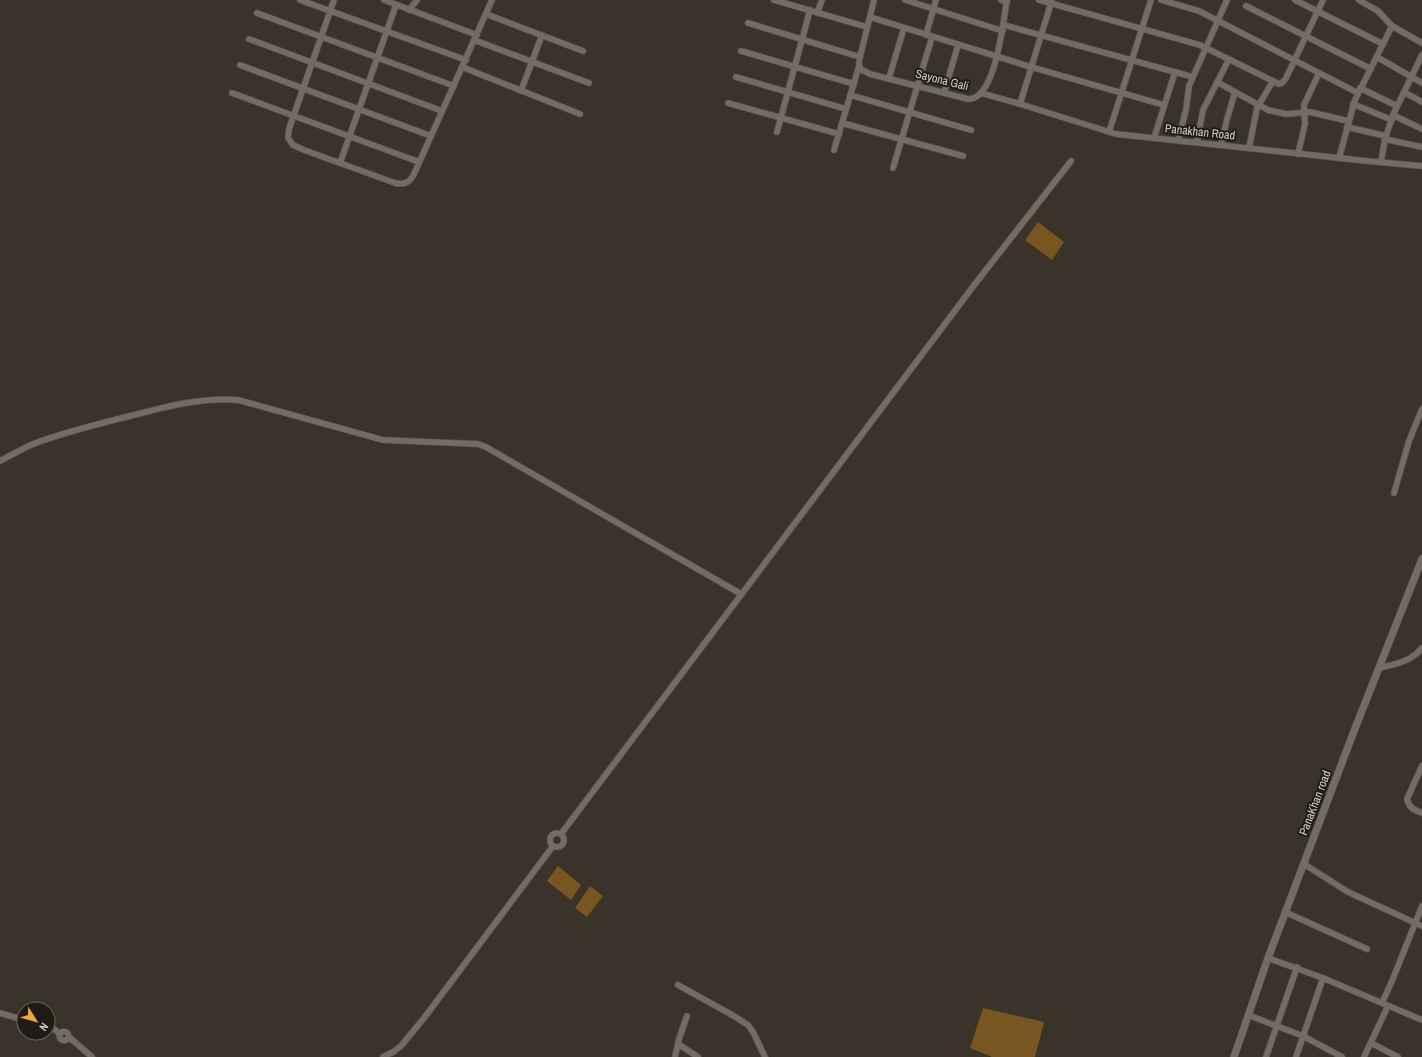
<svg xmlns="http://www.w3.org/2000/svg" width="1422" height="1057" font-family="'Archivo Narrow',sans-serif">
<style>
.green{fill:#785621}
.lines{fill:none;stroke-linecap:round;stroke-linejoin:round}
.minor-casing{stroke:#57524a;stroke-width:7}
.tertiary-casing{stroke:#57524a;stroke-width:8}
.minor{stroke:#746c62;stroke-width:5.5}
.tertiary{stroke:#746c62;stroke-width:7}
.labels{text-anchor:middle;stroke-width:4;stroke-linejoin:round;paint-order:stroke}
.street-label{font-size:12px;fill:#d5d1cb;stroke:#1f1c18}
</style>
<rect width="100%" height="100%" fill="#3a332a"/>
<g class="green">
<polygon points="1038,222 1064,242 1052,260 1025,240"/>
<polygon points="558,866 581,885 571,900 547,881"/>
<polygon points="590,886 603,896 587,917 575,908"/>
<polygon points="983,1008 1044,1022 1035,1057 992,1057 970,1048"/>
</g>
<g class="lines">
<defs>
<g id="minor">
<polyline points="300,0 466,60"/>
<path d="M334 0 289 129 288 138 293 145 304 150 395 183C405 185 410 182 414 174L492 0"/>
<polyline points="384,0 477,35"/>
<polyline points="774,0 867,27"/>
<path d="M874 0 860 57 859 63 860 69 870 74 968 99C996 100 1003 21 1007 0"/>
<polyline points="905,0 1003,31"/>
<polyline points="1001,0 1007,2"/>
<polyline points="1039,0 1200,45 1279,84 1282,83 1286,78 1323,0"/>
<polyline points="1161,0 1199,11 1358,93"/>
<polyline points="1295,0 1383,44"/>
<polyline points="1359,0 1378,11 1392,26 1422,43"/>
<polyline points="1246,6 1371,69"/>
<polyline points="409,10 417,0"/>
<polyline points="257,13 454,86"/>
<polyline points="817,13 822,0"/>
<polyline points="486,14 583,51"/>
<polyline points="870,17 1031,67 1164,105"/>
<polyline points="748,23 860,57"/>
<polyline points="1004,25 1193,77"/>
<polyline points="926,35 936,0"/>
<polyline points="249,39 442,111"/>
<polyline points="474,40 589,83"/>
<polyline points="741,51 854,84"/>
<polyline points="1377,57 1422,83"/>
<polyline points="240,65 431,136"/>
<polyline points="462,67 580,114"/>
<polyline points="736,77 846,109"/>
<polyline points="889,78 904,28"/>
<polyline points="1217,82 1268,110 1286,114 1310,112 1348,121"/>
<polyline points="1360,88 1397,106"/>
<polyline points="521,91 542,35"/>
<polyline points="1404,92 1422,102"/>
<polyline points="232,93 419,162"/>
<polyline points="944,93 958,45"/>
<polyline points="981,93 1020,104 1116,134 1367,161 1422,166"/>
<polyline points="850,95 971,130"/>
<polyline points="728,103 839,134"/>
<polyline points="1020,104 1052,0"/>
<polyline points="1353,104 1392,120"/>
<polyline points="1393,115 1422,129"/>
<polyline points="842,123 963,156"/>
<polyline points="1347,127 1386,136"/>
<polyline points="777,132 810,10"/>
<polyline points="1109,132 1151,0"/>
<polyline points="1154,138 1175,72"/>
<polyline points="1385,139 1422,147"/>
<polyline points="1178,140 1186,110 1189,86 1227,0"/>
<polyline points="1197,142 1203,110 1229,59"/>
<polyline points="1221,145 1227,119 1235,92"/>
<polyline points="1249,148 1257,108 1273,81"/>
<polyline points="834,150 859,66"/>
<polyline points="1298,154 1305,124 1304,105 1319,73"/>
<polyline points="1339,158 1355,100 1392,26"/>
<polyline points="1381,162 1385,139 1393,115 1422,55"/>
<polyline points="340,163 396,5"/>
<polyline points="893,168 932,37"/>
<path d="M0 461C11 455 22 449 33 444 64 432 98 424 130 416 165 407 201 397 238 400L383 440 478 444 486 447 741 594"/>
<polyline points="1394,493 1409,441 1422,409"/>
<path d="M1379 668C1395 664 1411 662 1422 648"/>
<path d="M1422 766 1407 799C1409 808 1414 810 1422 813"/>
<circle cx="557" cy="840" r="7"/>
<polyline points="561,834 975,284 1071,161"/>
<polyline points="1304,864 1348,892 1422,926"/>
<polyline points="1285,912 1367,949"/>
<polyline points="1268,958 1323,978 1422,1020"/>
<polyline points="678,985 734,1016 748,1025 753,1032 765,1057"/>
<polyline points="1382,1003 1392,981 1422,906"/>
<polyline points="0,1013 24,1020"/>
<polyline points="1248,1015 1303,1036 1342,1057"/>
<polyline points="48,1027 54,1029 60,1034"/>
<circle cx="64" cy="1036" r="4.5"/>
<polyline points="69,1037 92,1057"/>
<polyline points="1371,1043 1398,1057"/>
<polyline points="678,1044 698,1057"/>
<polyline points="383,1057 393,1052 401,1046 424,1018 553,846"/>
<polyline points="675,1057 679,1039 687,1016"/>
<polyline points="1266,1057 1297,967"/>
<polyline points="1296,1057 1323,978"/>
<polyline points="1364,1057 1388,1006"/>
</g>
<polyline id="tertiary" points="1234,1057 1268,958 1354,731 1422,559"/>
</defs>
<use href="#minor" class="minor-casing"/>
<use href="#tertiary" class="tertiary-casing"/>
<use href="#minor" class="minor"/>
<use href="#tertiary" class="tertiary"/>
</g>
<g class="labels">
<g class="street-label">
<text transform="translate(942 80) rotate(14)" y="4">Sayona Gali</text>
<text transform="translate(1200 132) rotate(6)" y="4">Panakhan Road</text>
<text transform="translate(1315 803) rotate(-69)" y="4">PanaKhan road</text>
</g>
</g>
<g transform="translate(36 1021) rotate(127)"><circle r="19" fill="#1f1c18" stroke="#686460"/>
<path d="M0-3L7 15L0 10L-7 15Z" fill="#eba93a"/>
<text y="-6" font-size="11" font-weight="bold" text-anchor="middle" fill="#d5d1cb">N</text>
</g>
</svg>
